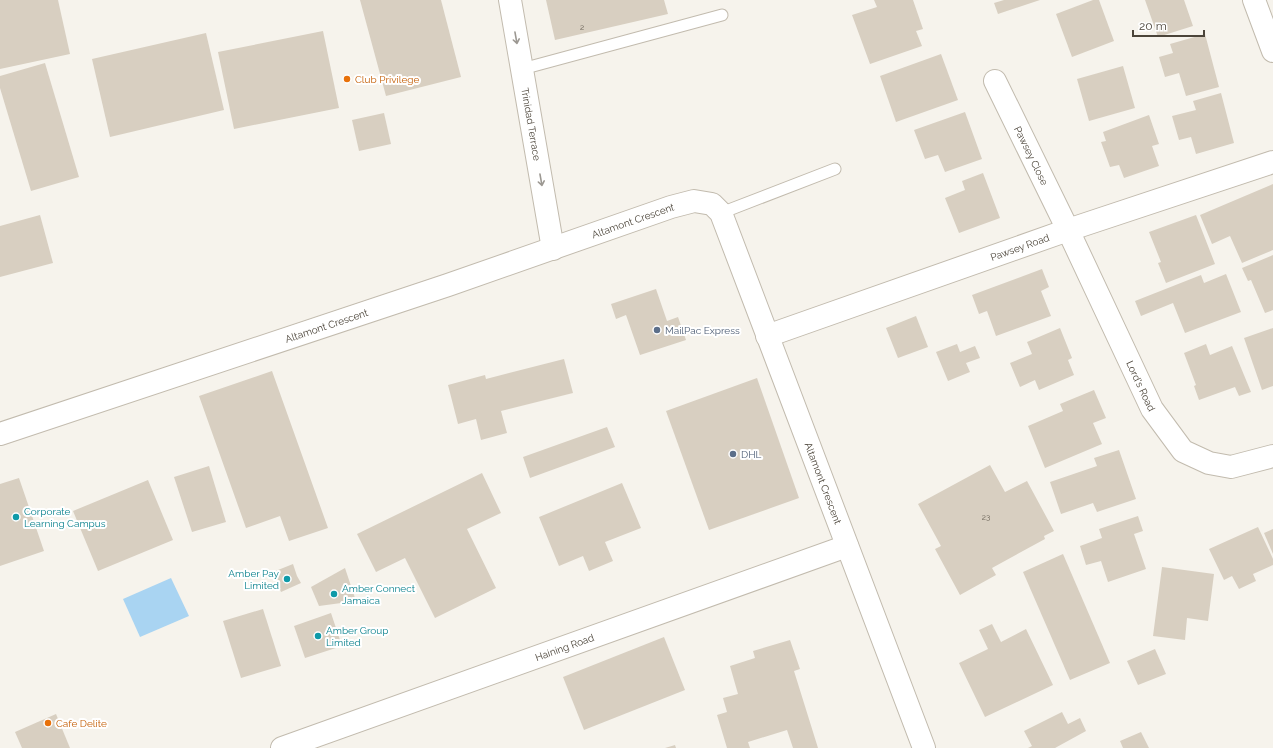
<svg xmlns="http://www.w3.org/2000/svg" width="1273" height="748" font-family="Raleway,sans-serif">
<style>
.water{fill:#a9d4f2}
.building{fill:#d8cfc1}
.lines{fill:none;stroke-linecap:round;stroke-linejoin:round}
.lane-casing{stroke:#c2bbae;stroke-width:13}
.street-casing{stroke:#c2bbae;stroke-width:24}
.lane{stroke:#fff;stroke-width:11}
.street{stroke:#fff;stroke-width:22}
.oneway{stroke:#9c9892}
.food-dot{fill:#e8710a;stroke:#fff;stroke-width:1.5}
.service-dot{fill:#5c6f8a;stroke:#fff;stroke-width:1.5}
.culture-dot{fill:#0f9aa8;stroke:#fff;stroke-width:1.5}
.labels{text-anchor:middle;stroke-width:4;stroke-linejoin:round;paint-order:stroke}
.number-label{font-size:8px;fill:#6e675b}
.food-label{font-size:10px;fill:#c56008;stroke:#fff;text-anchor:start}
.street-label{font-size:10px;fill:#4b4439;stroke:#fff}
.service-label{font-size:10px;fill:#4e5e75;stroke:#fff;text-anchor:start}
.culture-label{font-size:10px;fill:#0d838f;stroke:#fff;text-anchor:start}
</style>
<rect width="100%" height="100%" fill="#f6f3ec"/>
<polygon class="water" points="171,578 189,616 140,637 123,599"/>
<g class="building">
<polygon points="0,0 58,0 70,54 0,69"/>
<polygon points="360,0 441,0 461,77 386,96"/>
<polygon points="546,0 664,0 668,14 555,40"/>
<polygon points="874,0 913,0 923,29 916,31 922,46 870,64 852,15 877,7"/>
<polygon points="1004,0 1040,0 998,14 994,3"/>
<polygon points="1093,0 1099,0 1114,41 1072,57 1056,14"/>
<polygon points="1145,0 1184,0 1193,26 1158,37"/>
<polygon points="323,31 339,108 234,129 218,52"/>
<polygon points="206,33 224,110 110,137 92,59"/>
<polygon points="1205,34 1219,87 1186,96 1179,73 1165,77 1159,57 1173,53 1170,44"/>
<polygon points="941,54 958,100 896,122 880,76"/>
<polygon points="45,63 79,177 31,191 0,88 0,76"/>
<polygon points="1123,66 1135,108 1089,121 1077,79"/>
<polygon points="1221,93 1234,143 1196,154 1191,137 1179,140 1172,116 1196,110 1193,101"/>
<polygon points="965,112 982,159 945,172 938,155 925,159 914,130"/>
<polygon points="384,113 391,144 359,151 352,120"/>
<polygon points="1149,115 1159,144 1152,146 1159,166 1124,178 1119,165 1110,167 1101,142 1106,141 1103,132"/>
<polygon points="983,173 1000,218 959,233 945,198 965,190 962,181"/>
<polygon points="1273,184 1273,250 1242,263 1230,236 1212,244 1200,215"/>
<polygon points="40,215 53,263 0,277 0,226"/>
<polygon points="1196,215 1215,264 1166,283 1158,263 1161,262 1149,232"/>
<polygon points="1273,255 1273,310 1265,313 1251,280 1248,281 1242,268"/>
<polygon points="1042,269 1049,287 1041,291 1051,316 996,336 987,311 979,314 972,295"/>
<polygon points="1226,274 1241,312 1185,333 1173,303 1141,316 1135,301 1201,275 1204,283"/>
<polygon points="656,289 667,321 678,317 686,340 640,355 626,315 616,319 611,304"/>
<polygon points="916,316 928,347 898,358 886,328"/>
<polygon points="1060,328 1072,358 1068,360 1074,375 1039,390 1035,380 1020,387 1010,363 1032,354 1027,342"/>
<polygon points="1273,328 1273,386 1262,390 1244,338"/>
<polygon points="957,344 960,352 975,346 980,358 966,363 970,372 948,381 936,352"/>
<polygon points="1206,344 1210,355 1232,346 1251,392 1239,396 1235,387 1199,400 1194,386 1196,385 1184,353"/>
<polygon points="564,359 573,393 501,411 507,433 481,440 476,419 458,424 448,385 485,375 486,379"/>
<polygon points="272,371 328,528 289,541 280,516 246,528 199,396"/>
<polygon points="757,378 799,498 709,530 666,411"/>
<polygon points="1094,390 1106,418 1093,423 1102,444 1045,468 1028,426 1063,411 1060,404"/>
<polygon points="607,427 615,447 530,478 523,457"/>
<polygon points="1119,450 1136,499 1097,512 1093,503 1061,514 1050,482 1097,466 1094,458"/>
<polygon points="990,465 1005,492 1027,481 1054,531 1044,536 1045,539 992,568 996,575 960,595 935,549 941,546 918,504"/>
<polygon points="209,466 226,522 192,532 174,477"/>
<polygon points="482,473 501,513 467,529 496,588 435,618 405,558 376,572 357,534"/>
<polygon points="19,478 44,551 0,566 0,484"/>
<polygon points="148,480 173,540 98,571 73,511"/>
<polygon points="622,483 641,528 605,542 613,561 589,571 583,556 559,566 539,517"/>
<polygon points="1138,516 1143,531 1134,534 1146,569 1108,582 1101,561 1086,565 1080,546 1102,538 1099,529"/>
<polygon points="1258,527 1273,559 1273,565 1253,574 1256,581 1239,589 1232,576 1224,580 1209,549"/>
<polygon points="1273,529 1273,554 1264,533"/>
<polygon points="1063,554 1110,663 1070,680 1023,572"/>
<polygon points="293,564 297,576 301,583 281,592 273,572"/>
<polygon points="1162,567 1214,574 1208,621 1187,618 1185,640 1153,636"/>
<polygon points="345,568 356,601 319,606 311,587"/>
<polygon points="263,609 281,666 241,678 223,621"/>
<polygon points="331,613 342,646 305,658 294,626"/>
<polygon points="992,624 1001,642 1026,629 1053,685 985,717 959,663 988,649 979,630"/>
<polygon points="664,637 685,690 584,730 563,677"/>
<polygon points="790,640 800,669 794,671 818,748 793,748 787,730 748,742 750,748 727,748 717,715 727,712 723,698 738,694 730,666 755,658 753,651"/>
<polygon points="1155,649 1166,674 1138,685 1127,661"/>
<polygon points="1062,712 1068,724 1080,718 1086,731 1055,748 1028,748 1032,746 1024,731"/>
<polygon points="56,714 70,748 22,748 15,732"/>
<polygon points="1141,732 1149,748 1123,748 1120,741"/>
<polygon points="675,745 676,748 665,748"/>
</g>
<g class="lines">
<defs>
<g id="lane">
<polyline points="522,69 722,15"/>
<polyline points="721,213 835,169"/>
</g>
<g id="street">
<path id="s1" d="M510 0 553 249"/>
<polyline points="1254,0 1273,51"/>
<path id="s2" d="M995 81 1068 230 1152 409 1183 451 1209 463 1231 467 1273 456"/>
<path id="s3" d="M767 336 1068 230 1273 162"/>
<path id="s4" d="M0 434 448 285 671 207 694 201 712 204 721 213 924 748"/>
<path id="s5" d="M282 748 847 546"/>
</g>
</defs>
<use href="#lane" class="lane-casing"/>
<use href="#street" class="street-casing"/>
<use href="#lane" class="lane"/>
<use href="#street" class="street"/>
</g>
<defs><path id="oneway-shaft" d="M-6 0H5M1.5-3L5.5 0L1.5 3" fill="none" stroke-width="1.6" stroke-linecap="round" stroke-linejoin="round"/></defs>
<g class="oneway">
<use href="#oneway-shaft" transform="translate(516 38) rotate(80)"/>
<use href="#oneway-shaft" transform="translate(541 180) rotate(80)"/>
</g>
<g class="food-dot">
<circle cx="347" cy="79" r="4"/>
<circle cx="48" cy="723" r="4"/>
</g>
<g class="service-dot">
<circle cx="657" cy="330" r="4"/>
<circle cx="733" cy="454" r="4"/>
</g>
<g class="culture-dot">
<circle cx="16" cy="517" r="4"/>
<circle cx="287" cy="579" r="4"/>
<circle cx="334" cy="594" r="4"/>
<circle cx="318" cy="636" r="4"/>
</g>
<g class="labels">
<g class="number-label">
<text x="582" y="30">2</text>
<text x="986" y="520">23</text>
</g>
<g class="food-label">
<text x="355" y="83">Club Privilege</text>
<text x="56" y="727">Cafe Delite</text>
</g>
<g class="street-label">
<text dy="4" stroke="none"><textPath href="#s1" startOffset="126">Trinidad Terrace</textPath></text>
<text dy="4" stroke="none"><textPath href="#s2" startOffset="83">Pawsey Close</textPath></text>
<text dy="4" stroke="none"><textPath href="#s4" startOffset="668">Altamont Crescent</textPath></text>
<text dy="4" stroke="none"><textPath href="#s3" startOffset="268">Pawsey Road</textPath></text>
<text dy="4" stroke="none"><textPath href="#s4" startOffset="344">Altamont Crescent</textPath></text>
<text dy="4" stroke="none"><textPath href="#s2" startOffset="338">Lord's Road</textPath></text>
<text dy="4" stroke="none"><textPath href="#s4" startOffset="1052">Altamont Crescent</textPath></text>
<text dy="4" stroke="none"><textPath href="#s5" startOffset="300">Haining Road</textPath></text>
</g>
<g class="service-label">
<text x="665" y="334">MailPac Express</text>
<text x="741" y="458">DHL</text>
</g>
<g class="culture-label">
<text x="24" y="515">Corporate<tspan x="24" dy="12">Learning Campus</tspan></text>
<text x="279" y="577" text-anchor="end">Amber Pay<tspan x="279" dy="12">Limited</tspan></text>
<text x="342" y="592">Amber Connect<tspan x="342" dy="12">Jamaica</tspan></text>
<text x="326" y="634">Amber Group<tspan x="326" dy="12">Limited</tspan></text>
</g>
</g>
<path d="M1133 30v6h71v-6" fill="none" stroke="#4b4439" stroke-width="2"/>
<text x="1139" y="30" font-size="12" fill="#4b4439" stroke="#ffffff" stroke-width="3" paint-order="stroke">20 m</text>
</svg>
